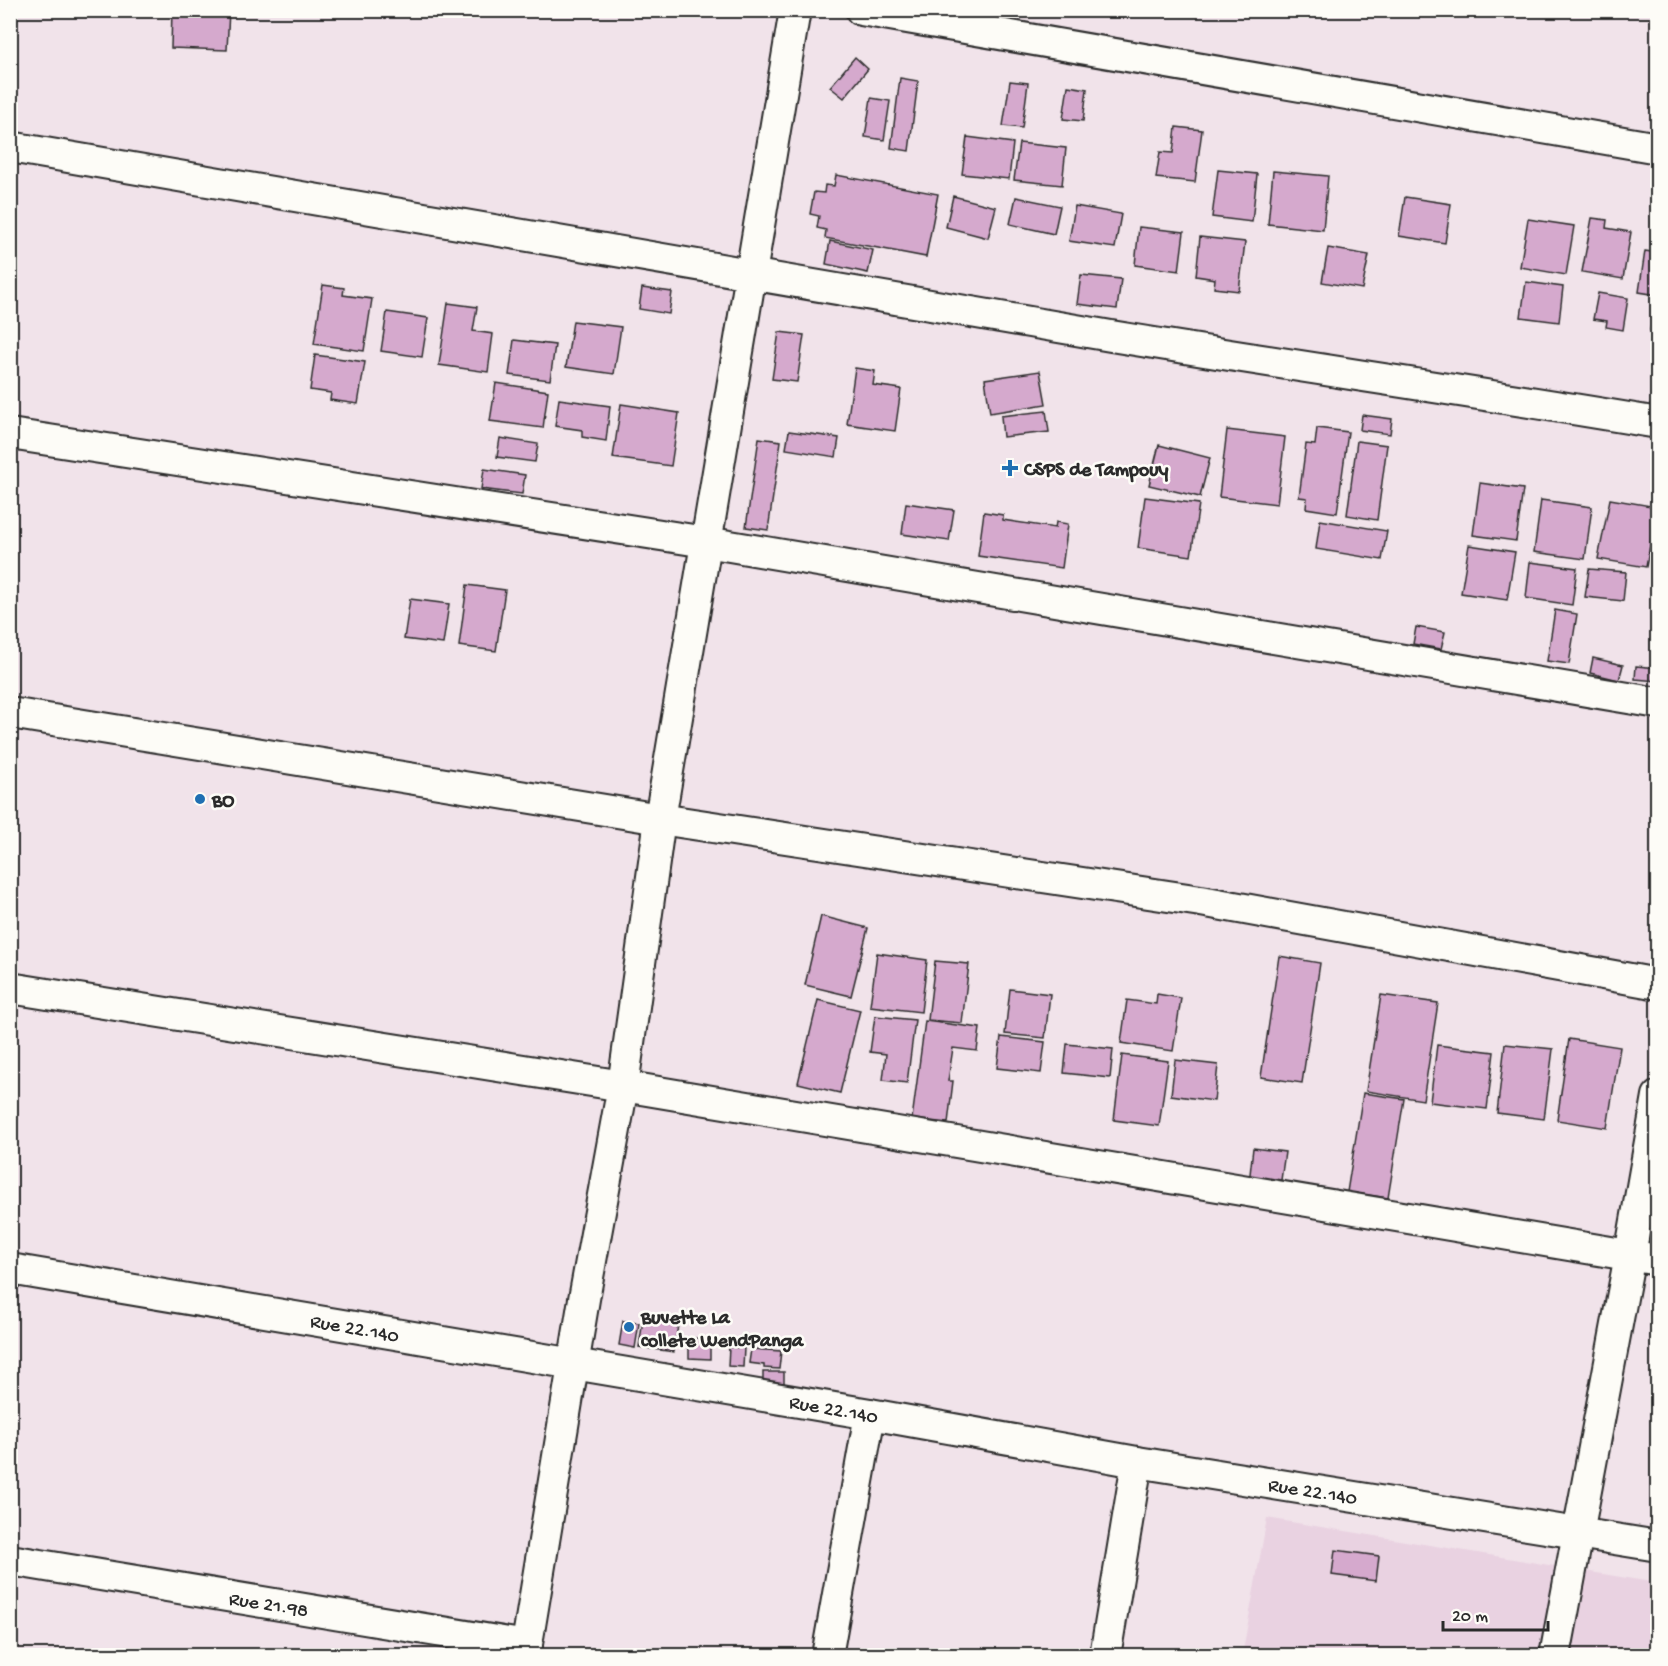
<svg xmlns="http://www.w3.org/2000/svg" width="1668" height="1666" font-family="'Gochi Hand',sans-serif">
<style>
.built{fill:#e9d2e1}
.building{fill:#d5a9cd;stroke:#2b2b2b;stroke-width:1.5}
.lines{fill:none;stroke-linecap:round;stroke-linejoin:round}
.minor-casing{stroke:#2b2b2b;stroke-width:34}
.minor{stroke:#fdfcf7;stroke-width:30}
.poi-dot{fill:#1f6fb2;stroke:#fdfcf7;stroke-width:2}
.labels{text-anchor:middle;stroke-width:5;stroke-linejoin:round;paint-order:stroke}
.poi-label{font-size:20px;font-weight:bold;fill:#2b2b2b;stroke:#fdfcf7;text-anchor:start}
.street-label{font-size:20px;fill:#2b2b2b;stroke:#fdfcf7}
</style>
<rect width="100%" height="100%" fill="#f1e3ea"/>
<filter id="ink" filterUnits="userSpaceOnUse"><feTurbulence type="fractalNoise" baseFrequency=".0167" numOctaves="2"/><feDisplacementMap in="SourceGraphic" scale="12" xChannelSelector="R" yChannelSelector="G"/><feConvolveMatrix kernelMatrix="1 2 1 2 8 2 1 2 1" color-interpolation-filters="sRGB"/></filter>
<g filter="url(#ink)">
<polygon class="built" points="1267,1518 1657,1583 1657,1655 1242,1656"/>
<g class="building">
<polygon points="172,10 229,10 227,50 171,48"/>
<polygon points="855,57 868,69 844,98 830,87"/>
<polygon points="900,78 918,81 909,151 891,148"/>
<polygon points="1010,81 1028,83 1022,128 1003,126"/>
<polygon points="1068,86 1087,89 1083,121 1063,119"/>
<polygon points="871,98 890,101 884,140 865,137"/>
<polygon points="1176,127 1202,130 1195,182 1156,178 1160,152 1173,153"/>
<polygon points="967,137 1013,143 1009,179 962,174"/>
<polygon points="1019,143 1066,148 1062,185 1014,180"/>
<polygon points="1218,170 1257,174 1252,222 1212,217"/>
<polygon points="1273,171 1328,176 1323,230 1268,224"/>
<polygon points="836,175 938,194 926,257 825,238 826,230 817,228 819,216 810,214 814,192 824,193 825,185 834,186"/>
<polygon points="1657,187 1658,187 1658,225 1652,224"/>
<polygon points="953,196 996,207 988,238 946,227"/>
<polygon points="1016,197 1060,206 1054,234 1010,224"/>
<polygon points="1405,197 1451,204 1445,243 1399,236"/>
<polygon points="1075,206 1121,214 1115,248 1069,241"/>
<polygon points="1592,218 1607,220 1606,228 1631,232 1623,279 1582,272"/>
<polygon points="1528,219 1574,226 1566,275 1520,267"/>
<polygon points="1139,227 1184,232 1179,271 1135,265"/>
<polygon points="1200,237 1245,242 1239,291 1214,288 1215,279 1196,276"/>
<polygon points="830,241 873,250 868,273 826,264"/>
<polygon points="1328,248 1369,255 1362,289 1322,282"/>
<polygon points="1645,251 1658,253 1658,295 1639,292"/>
<polygon points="1081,275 1121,279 1117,309 1077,304"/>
<polygon points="1526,282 1563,287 1559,322 1521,317"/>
<polygon points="323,285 344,288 343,295 372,299 364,351 314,344"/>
<polygon points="642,288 672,292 669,314 639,309"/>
<polygon points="1598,293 1628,298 1623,330 1606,327 1607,321 1593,319"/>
<polygon points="1655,302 1658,302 1658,331 1650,330"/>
<polygon points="448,303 477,307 473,331 493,334 488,372 439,365"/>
<polygon points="387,312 428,318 422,357 381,351"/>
<polygon points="573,321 621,327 614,374 566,367"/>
<polygon points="779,332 804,335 797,382 772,379"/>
<polygon points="514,340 555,345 550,380 509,375"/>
<polygon points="315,355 365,362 358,404 330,400 331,393 310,390"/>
<polygon points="855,368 875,371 873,385 901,389 895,431 847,424"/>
<polygon points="1040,371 1046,404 990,413 985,379"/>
<polygon points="496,383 548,391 543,428 490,421"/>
<polygon points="559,399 610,406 606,441 582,437 582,430 555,426"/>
<polygon points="621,404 679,413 671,466 613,458"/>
<polygon points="1046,411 1049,432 1003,437 1001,416"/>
<polygon points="1362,415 1392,419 1390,434 1360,430"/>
<polygon points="1317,428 1348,432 1337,513 1306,508 1307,498 1299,497 1306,444 1315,445"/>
<polygon points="1227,430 1285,437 1277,504 1219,497"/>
<polygon points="789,431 839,438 836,457 786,449"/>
<polygon points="500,438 538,444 535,462 497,457"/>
<polygon points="759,438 781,441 768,530 746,527"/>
<polygon points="1357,441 1387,445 1377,520 1347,515"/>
<polygon points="1159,445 1210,458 1200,497 1149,485"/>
<polygon points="484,469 525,475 522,494 481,489"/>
<polygon points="1480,483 1523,489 1516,541 1473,535"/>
<polygon points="1145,497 1199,504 1191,556 1138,548"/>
<polygon points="1610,499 1657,507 1646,567 1598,559"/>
<polygon points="1541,500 1592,507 1585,559 1534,552"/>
<polygon points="906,503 954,510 949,541 902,534"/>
<polygon points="984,512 1003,515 1003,520 1055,528 1056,522 1068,524 1062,568 978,556"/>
<polygon points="1320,520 1387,531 1382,560 1316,549"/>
<polygon points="1469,545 1515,552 1507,600 1461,593"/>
<polygon points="1530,562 1577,568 1572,605 1526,598"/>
<polygon points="1589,569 1626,572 1623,601 1585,597"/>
<polygon points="467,585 505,590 496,651 459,646"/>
<polygon points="410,599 449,604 443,644 404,639"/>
<polygon points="1555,610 1577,614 1569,664 1547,661"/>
<polygon points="1416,627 1445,632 1441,649 1413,644"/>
<polygon points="1593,658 1623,665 1619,680 1590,673"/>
<polygon points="1636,666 1658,668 1658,681 1635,679"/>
<polygon points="821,916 868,928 851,996 805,985"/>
<polygon points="877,953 927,960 921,1012 870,1006"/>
<polygon points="1279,956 1320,963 1302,1083 1261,1077"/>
<polygon points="935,961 969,964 962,1023 928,1020"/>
<polygon points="1010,989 1050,994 1045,1038 1005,1034"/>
<polygon points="1157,994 1181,998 1173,1051 1121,1043 1127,1000 1156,1004"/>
<polygon points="1381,995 1438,1003 1423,1100 1366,1091"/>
<polygon points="818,1000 860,1010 840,1093 798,1083"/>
<polygon points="875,1016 915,1020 907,1083 883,1080 886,1054 870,1052"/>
<polygon points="925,1021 980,1028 977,1051 953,1048 948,1081 953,1081 948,1123 912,1119"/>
<polygon points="1001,1037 1045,1042 1041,1073 997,1068"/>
<polygon points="1569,1039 1620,1047 1607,1128 1557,1120"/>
<polygon points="1067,1044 1113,1049 1110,1078 1064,1073"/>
<polygon points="1505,1044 1553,1049 1544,1119 1497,1113"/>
<polygon points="1437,1045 1494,1052 1487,1109 1430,1102"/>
<polygon points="1122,1055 1168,1061 1159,1126 1114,1120"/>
<polygon points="1175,1060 1218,1065 1214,1101 1171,1095"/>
<polygon points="1363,1093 1404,1099 1388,1198 1347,1192"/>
<polygon points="1253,1148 1285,1152 1280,1187 1249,1183"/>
<polygon points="643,1320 678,1325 674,1352 639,1347"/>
<polygon points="623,1321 639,1323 635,1348 619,1345"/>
<polygon points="689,1338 710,1339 710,1359 689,1358"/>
<polygon points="729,1347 744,1348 743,1367 728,1366"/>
<polygon points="751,1349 781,1351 779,1369 764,1368 764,1365 749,1363"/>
<rect x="763" y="1372" width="21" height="14"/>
<polygon points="1335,1550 1379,1556 1376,1581 1332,1575"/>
</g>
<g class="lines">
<defs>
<g id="minor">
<polyline points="861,10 1658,148"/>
<path d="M10 147C377 211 744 275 1111 336 1293 366 1475 392 1658 423"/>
<polyline points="10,434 706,542 1658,703"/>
<polyline points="10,713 660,819 1201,901 1658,984"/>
<polyline points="10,988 623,1086 1658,1260"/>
<polyline points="10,1269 870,1414 1137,1462 1658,1546"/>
<polyline points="10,1560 527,1646"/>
<polyline points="525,1656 584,1299 623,1086 660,819 795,10"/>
<polyline points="827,1656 870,1414"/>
<polyline points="1105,1656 1137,1462"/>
<polyline points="1555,1656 1630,1255 1658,1096"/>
</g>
</defs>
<use href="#minor" class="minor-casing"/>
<use href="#minor" class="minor"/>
</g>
</g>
<g class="poi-dot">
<path d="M1007 459h6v6h6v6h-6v6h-6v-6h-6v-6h6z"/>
<circle cx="200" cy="799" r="6"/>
<circle cx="629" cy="1327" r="6"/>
</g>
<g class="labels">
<g class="poi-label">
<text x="1024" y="475">CSPS de Tampouy</text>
<text x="212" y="806">BO</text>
<text x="641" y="1323">Buvette La<tspan x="641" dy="23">collete WendPanga</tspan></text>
</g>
<g class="street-label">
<text transform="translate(355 1327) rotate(10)" y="7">Rue 22.140</text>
<text transform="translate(834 1408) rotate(10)" y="7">Rue 22.140</text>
<text transform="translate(1313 1490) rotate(9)" y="7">Rue 22.140</text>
<text transform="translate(269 1603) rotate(9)" y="7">Rue 21.98</text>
</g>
</g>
<rect width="1668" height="1666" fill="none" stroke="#fdfcf7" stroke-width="36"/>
<rect x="18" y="18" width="1632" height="1630" fill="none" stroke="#2b2b2b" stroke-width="2" filter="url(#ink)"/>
<path d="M1443 1621v9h105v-9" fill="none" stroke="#2b2b2b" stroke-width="3"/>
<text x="1452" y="1621" font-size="18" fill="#2b2b2b" stroke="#fdfcf7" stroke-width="4.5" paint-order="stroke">20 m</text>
</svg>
